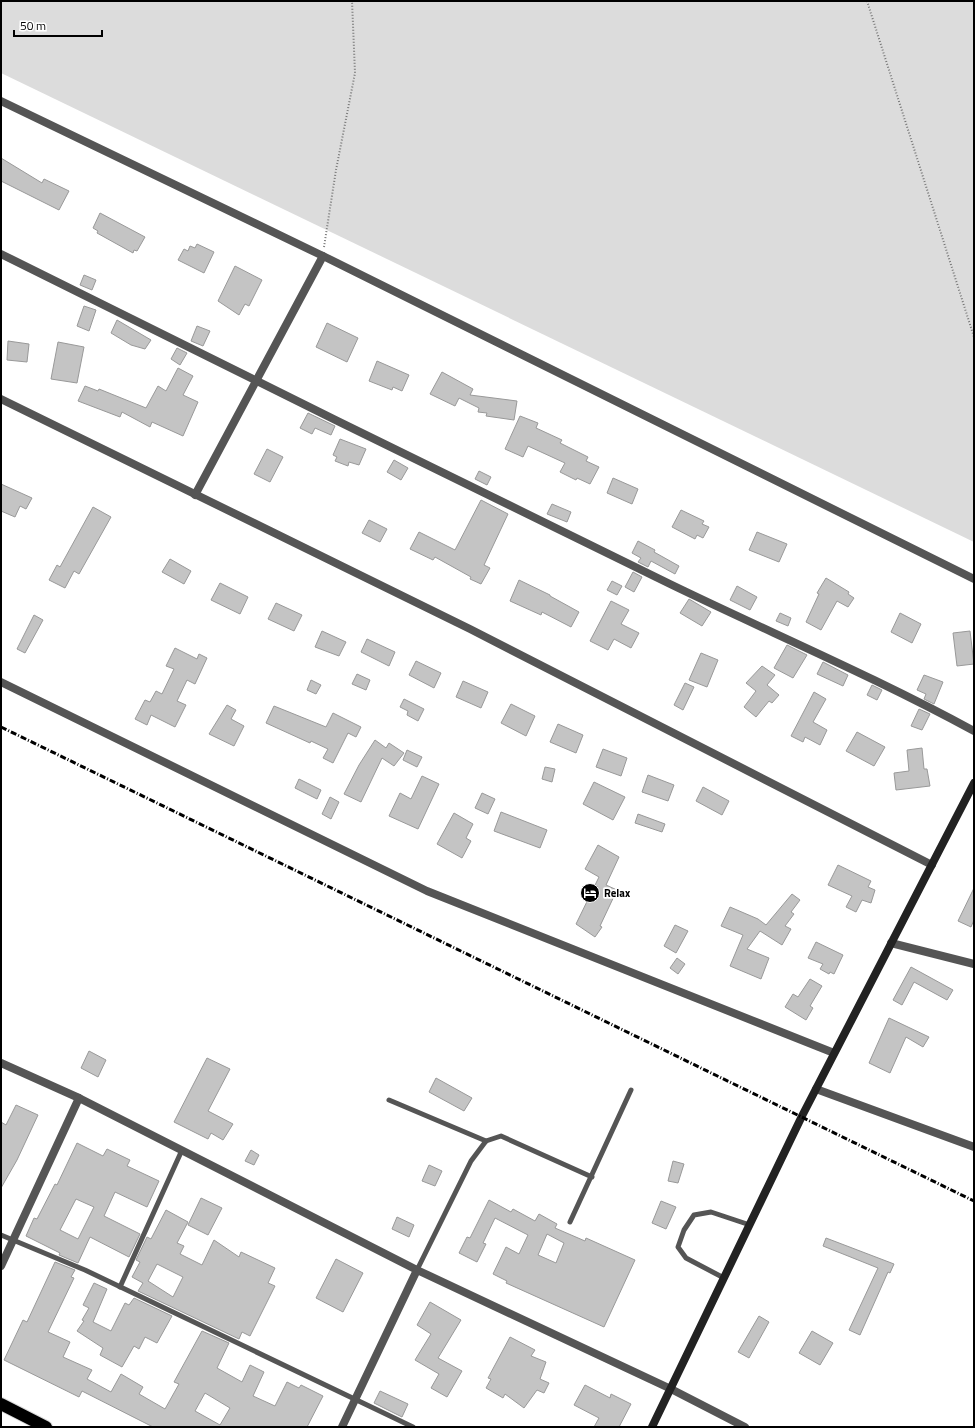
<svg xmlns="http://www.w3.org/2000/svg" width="975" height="1428" font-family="'Titillium Web',sans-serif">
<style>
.green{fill:#dcdcdc}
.building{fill:#c4c4c4;stroke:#999;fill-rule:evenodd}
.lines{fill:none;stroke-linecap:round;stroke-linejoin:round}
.highway-casing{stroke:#dbdbdb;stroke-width:14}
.path{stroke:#777;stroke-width:2;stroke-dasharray:1 2;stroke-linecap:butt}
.lane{stroke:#555;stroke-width:5}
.street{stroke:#555;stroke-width:8}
.secondary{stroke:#222;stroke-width:8}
.highway{stroke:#000;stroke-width:12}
.rail{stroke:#000;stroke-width:3;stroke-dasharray:6 2 1 2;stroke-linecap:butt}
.labels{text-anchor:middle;stroke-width:3.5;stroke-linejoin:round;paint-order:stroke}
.poi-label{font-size:11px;font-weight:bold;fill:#000;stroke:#fff;text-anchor:start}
</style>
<rect width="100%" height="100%" fill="#fff"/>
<polygon class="green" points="2,1 974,1 974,542 1,73"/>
<g class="building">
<polygon points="1,158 42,183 44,179 69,191 59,210 1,181"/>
<polygon points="100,213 145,237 137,251 134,250 133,253 97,233 98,231 93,228"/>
<polygon points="197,244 214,252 204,273 178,260 184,249 188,251 190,246 195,248"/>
<polygon points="235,266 262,280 249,306 245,304 239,315 218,301"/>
<polygon points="84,275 96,280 92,290 80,285"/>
<polygon points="84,306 96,310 89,331 77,326"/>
<polygon points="117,320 151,340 145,349 131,345 111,333"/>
<polygon points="327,323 358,338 347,362 316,347"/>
<polygon points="197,326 210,331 203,346 191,341"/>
<polygon points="8,341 29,344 27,362 7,360"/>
<polygon points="58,342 84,347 77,383 51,379"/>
<polygon points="177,348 187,353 180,365 171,359"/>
<polygon points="377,361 409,375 402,391 393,387 392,390 369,381"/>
<polygon points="178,368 193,376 183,395 198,402 183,436 152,422 150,427 122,412 120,417 78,401 85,386 98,391 99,389 146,408 158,386 166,391"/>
<polygon points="442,372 473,389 470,395 517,401 514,420 486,416 487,413 478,412 479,408 459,398 455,406 430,394"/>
<polygon points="308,413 335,426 331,435 315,428 312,434 300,428"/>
<polygon points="520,416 538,423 536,428 562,440 560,443 588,457 586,461 599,467 590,484 577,478 576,480 560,472 565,463 528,446 523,457 505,449"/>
<polygon points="340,439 366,449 359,465 349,462 348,466 335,461 337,457 333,455"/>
<polygon points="267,449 283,457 270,482 254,474"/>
<polygon points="394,460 408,468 401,480 387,472"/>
<polygon points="479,471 491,477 487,485 475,479"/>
<polygon points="613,478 638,489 632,504 607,493"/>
<polygon points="1,484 32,498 26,509 20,506 15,517 1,511"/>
<polygon points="481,500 508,514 484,565 490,568 481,584 470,579 471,577 435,557 433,560 410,549 419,532 455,550"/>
<polygon points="552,504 571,512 567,522 547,514"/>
<polygon points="93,507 111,517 79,574 74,571 65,588 49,580 57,565 60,567"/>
<polygon points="681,510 704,521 702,524 709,527 703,538 697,535 695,539 672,527"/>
<polygon points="369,520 387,529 380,542 362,533"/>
<polygon points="757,532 787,544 779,562 749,550"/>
<polygon points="638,541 655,550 654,552 679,566 675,574 651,561 648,567 638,562 641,558 632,553"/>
<polygon points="170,559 191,571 184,584 162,572"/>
<polygon points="633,572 642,577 634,592 625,587"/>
<polygon points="826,578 849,592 848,594 854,598 848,607 837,601 821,630 806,622 819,594 817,593"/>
<polygon points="519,580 550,595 550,596 579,612 571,627 542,612 541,615 510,601"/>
<polygon points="612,581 622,586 617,595 607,590"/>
<polygon points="220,583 248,597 240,614 211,600"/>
<polygon points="737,586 757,597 750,610 730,600"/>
<polygon points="689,599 711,612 702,626 680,613"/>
<polygon points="611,601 629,610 621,624 639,633 631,648 614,639 608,650 590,641"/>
<polygon points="276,603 302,615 294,631 268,619"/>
<polygon points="780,613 791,618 788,626 776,621"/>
<polygon points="900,613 921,624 912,643 891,632"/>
<polygon points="34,615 43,620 25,653 17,649"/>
<polygon points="322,631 346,642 339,656 315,647"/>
<polygon points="970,631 974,664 957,666 953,633"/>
<polygon points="367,639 395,652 389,666 361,652"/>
<polygon points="787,645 807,655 793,678 774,668"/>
<polygon points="175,648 197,659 199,654 207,658 195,684 187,680 177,701 186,705 175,727 151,715 147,725 135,719 145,700 150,702 156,691 162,694 174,669 166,666"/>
<polygon points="701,653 718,660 707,687 689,680"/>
<polygon points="416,661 441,673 434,688 409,675"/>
<polygon points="823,662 848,675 843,686 817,674"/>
<polygon points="762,666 775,675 767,685 779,695 772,703 769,701 756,717 744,707 756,691 746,683"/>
<polygon points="357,674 370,680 366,690 352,684"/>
<polygon points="924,675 943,682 934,704 924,699 926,694 917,690"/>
<polygon points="311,680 321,685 316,694 307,690"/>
<polygon points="463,681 488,692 481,708 456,697"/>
<polygon points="685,683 694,687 683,710 674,705"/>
<polygon points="872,685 882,690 877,700 867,695"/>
<polygon points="814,692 826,699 813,722 827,730 820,745 805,737 803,742 791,736"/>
<polygon points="404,699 424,709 418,721 407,715 408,711 400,707"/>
<polygon points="511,704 535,716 526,736 501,723"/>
<polygon points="227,705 236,710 231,719 244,726 234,746 209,734"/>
<polygon points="274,706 326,727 333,713 361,727 356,737 348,733 333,763 323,758 328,749 311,741 310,743 266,723"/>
<polygon points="919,709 930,714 922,730 911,726"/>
<polygon points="558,724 583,735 576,753 550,742"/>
<polygon points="857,732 885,747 874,766 846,751"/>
<polygon points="375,740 386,748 389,743 404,753 394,766 382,758 361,802 344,794 359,765"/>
<polygon points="922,748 924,769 927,769 930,786 896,790 894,773 909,771 907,750"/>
<polygon points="603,749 627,758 621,776 596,767"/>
<polygon points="407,750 422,757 417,767 403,760"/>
<polygon points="545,767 555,769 552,782 542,779"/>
<polygon points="648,775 674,785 668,801 642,792"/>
<polygon points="422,776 439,784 418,829 389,816 400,793 411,799"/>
<polygon points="299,779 321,790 317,799 295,788"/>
<polygon points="594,782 625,797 613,820 583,804"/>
<polygon points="703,787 729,801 722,815 696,801"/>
<polygon points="482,793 495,799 488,814 475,808"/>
<polygon points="330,797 339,802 331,819 322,814"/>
<polygon points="501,812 547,830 540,848 494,831"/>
<polygon points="454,813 473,824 466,838 471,841 462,858 437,844"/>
<polygon points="638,814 665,824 662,832 635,823"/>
<polygon points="598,845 619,857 606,885 617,890 600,926 602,927 595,937 576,924 599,877 585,869"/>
<polygon points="838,865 871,881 868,887 875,890 871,903 862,900 856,912 846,907 852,896 828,885"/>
<polygon points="974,888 974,920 971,927 958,921"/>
<polygon points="792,894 800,900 791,912 794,914 785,926 791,929 782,945 760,931 747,949 769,958 761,979 730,966 743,935 721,926 730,907 758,919 766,925"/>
<polygon points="675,925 688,931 676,953 664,946"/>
<polygon points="816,942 843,955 834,974 830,972 829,974 820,969 823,964 808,958"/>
<polygon points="677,958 685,964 678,974 670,968"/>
<polygon points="911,967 953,990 947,1000 914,982 902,1005 893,1000"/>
<polygon points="810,979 822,986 810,1006 813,1008 806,1020 785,1007 793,994 798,997"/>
<polygon points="889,1018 929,1037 923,1047 906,1037 890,1073 869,1063"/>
<polygon points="89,1051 106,1060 98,1077 81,1068"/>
<polygon points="207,1058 230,1069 208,1111 233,1124 223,1140 211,1133 208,1139 174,1122"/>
<polygon points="436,1078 472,1098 464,1111 429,1092"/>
<polygon points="16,1105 38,1115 17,1160 1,1188 1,1122 6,1125"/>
<path d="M77 1143 103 1156 107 1149 130 1160 127 1166 159 1181 147 1207 115 1192 104 1216 140 1234 129 1257 90 1237 78 1263 59 1255 60 1253 26 1236 34 1218 37 1219 55 1184 57 1185ZM76 1199 94 1207 78 1239 60 1230Z"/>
<polygon points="251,1150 259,1155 254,1165 245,1161"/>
<polygon points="673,1161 684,1164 678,1183 668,1181"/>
<polygon points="429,1165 442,1171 435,1186 422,1181"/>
<polygon points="201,1198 222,1208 208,1235 188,1225"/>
<path d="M489 1200 511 1212 513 1209 535 1221 539 1214 557 1224 555 1228 585 1241 586 1238 635 1260 604 1327 506 1283 507 1281 493 1274 506 1247 519 1254 528 1235 495 1218 483 1243 486 1244 477 1262 459 1253 467 1237 470 1238ZM547 1234 564 1243 556 1263 538 1255Z"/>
<polygon points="661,1201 676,1207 666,1229 652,1223"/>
<path d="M166 1210 188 1222 177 1243 184 1246 180 1254 202 1265 214 1240 239 1257 241 1252 275 1268 268 1283 275 1286 250 1336 242 1332 239 1339 138 1291 143 1283 132 1277 140 1262 136 1260 147 1237 151 1239ZM157 1264 183 1277 173 1297 148 1281Z"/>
<polygon points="397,1217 414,1225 409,1237 392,1229"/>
<polygon points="826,1238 894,1264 890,1273 888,1272 860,1335 849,1330 878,1268 823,1246"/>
<polygon points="336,1259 363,1273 343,1312 316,1298"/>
<path d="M55 1262 75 1270 71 1277 74 1278 48 1332 70 1342 63 1357 92 1370 87 1379 111 1392 121 1374 143 1387 139 1394 165 1409 179 1384 174 1382 202 1331 229 1343 217 1368 242 1382 250 1365 264 1372 253 1396 275 1406 287 1382 299 1388 301 1385 323 1396 307 1427H153L82 1391 79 1397 4 1360 23 1320 27 1322ZM205 1393 230 1408 220 1425 195 1411Z"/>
<polygon points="94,1283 107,1289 93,1322 111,1331 125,1303 129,1305 134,1298 172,1316 157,1343 145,1337 139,1349 134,1346 122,1367 100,1355 103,1348 77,1331 84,1321 82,1320 89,1308 83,1305"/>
<polygon points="430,1302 461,1320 438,1358 462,1371 447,1397 431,1388 439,1374 415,1360 431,1334 417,1325"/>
<polygon points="759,1316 769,1322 749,1358 738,1352"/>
<polygon points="812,1331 833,1343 820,1365 799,1353"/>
<polygon points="510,1337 535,1350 531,1356 546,1362 540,1379 549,1383 544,1393 537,1390 524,1408 505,1394 503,1398 486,1388 491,1379 488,1378"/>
<polygon points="585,1385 610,1398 611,1394 631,1404 619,1427 594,1427 599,1418 574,1405"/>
<polygon points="380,1391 408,1404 402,1417 374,1403"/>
</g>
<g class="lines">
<defs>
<polyline id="highway" points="1,1404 46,1427"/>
</defs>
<use href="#highway" class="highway-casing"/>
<g class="path">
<polyline points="867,1 974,337"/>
<polyline points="324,247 336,170 355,73 352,1"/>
</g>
<g class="lane">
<polyline points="389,1100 486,1141"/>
<polyline points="570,1222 631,1090"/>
<polyline points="1,1235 85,1270 413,1427"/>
<polyline points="417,1270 471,1161 486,1141 501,1136 592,1177"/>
<polyline points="724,1278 686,1258 678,1247 684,1230 694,1215 711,1212 750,1225"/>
<polyline points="120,1287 182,1150"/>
</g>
<g class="street">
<polyline points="1,101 323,256 974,579"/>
<path d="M1 254C223 365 447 475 670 584 771 633 875 677 974 731"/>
<polyline points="1,399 470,629 932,865"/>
<polyline points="195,495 323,256"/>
<polyline points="1,682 427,891 834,1053"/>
<polyline points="891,943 974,964"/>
<polyline points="1,1063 79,1098 417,1270 671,1389 745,1427"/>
<polyline points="816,1089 974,1147"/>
<polyline points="1,1266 79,1098"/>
<polyline points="342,1427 417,1270"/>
</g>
<polyline class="secondary" points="652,1427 802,1116 974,783"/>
<use href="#highway" class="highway"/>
<polyline class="rail" points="1,727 974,1201"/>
</g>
<defs>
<symbol id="hotel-disc" viewBox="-11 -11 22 22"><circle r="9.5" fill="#000" stroke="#fff"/><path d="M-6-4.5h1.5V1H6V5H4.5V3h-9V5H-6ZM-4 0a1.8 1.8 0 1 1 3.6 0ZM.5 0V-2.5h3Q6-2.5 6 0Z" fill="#fff"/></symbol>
</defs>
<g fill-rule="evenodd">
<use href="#hotel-disc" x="579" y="882" width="22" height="22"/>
</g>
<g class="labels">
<g class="poi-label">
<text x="604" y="897">Relax</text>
</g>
</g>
<rect width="975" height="1428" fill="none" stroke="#000000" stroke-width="4"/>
<path d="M14 30v6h88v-6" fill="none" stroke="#000000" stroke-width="2"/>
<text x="20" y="30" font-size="12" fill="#000000" stroke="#ffffff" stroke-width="3" paint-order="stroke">50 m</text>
</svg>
